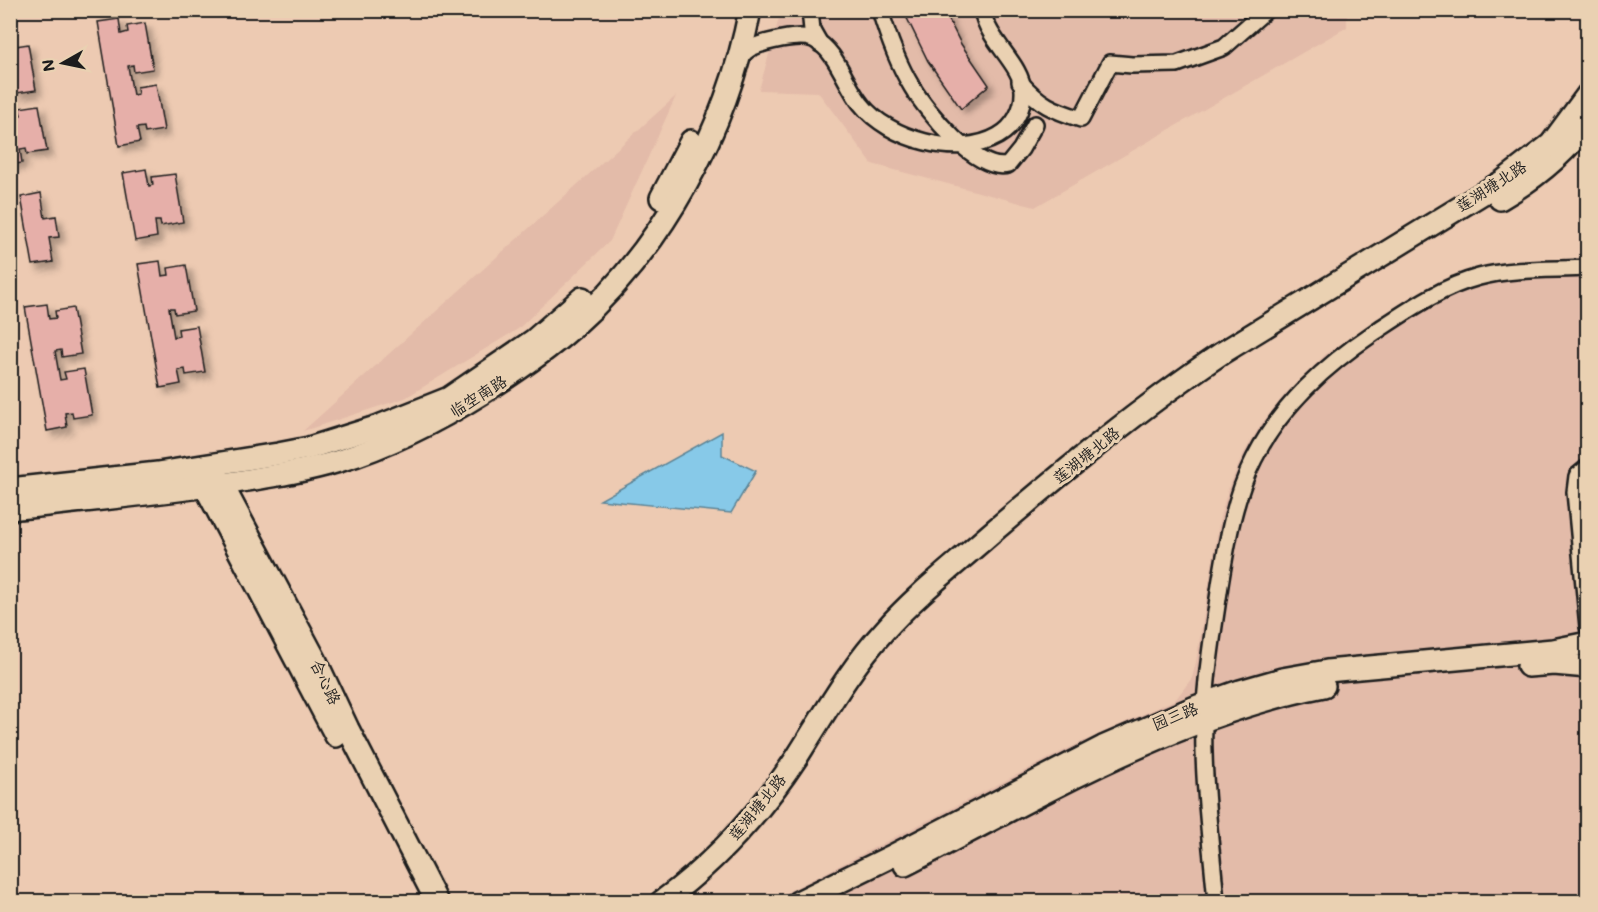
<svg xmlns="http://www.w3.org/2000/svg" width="1598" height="912" font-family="Mali,'LXGW WenKai TC',sans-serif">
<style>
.built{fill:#e3bba9}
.water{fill:#87c9e8;stroke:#5c8496;stroke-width:1.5}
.building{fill:#e6afa9;stroke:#1c1c1c;stroke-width:1.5;filter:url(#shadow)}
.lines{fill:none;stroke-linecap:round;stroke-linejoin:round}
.street-casing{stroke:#1c1c1c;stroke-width:20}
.secondary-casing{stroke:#1c1c1c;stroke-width:26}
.street{stroke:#ead1b2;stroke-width:15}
.secondary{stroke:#ead1b2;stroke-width:21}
.labels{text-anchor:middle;stroke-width:6;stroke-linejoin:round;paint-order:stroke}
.street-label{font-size:16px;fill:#1c1c1c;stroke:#ead1b2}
</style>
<defs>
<filter id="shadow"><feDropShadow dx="5.5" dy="5.5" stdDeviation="3" flood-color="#0004"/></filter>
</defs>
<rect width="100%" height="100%" fill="#edcab2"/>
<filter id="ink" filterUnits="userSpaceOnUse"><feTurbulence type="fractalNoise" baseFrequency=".0167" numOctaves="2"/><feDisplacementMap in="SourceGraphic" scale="12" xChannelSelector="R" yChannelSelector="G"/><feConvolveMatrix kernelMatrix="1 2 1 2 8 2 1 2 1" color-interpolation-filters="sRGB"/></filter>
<g filter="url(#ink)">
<g class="built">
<polygon points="781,11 1347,11 1347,27 1035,207 872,164 818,92 759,90"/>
<polygon points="676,96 610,241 518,329 405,398 303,431"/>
<polygon points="1587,258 1588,478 1583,488 1588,545 1587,901 768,902 1067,749 1176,699 1192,678 1196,662 1220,517 1229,487 1243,455 1260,426 1282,398 1327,353 1404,301 1441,281 1476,268 1507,262"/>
</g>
<polygon class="water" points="722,432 722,455 756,471 731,513 600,500"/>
<g class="building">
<polygon points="903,10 944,10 961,44 989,85 961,109 928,61"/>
<polygon points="119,19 121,34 128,32 127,26 145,23 153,69 134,72 133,65 128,66 133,95 138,94 137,87 156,84 164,130 145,133 144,127 137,128 140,142 119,146 98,22"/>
<polygon points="28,44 36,90 17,93 16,86 10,87 10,47"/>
<polygon points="10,89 15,116 21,115 19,108 39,105 47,151 27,154 26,148 20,149 22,163 10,165"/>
<polygon points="146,169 149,186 153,185 152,177 175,174 183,222 161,226 160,221 155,221 157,237 135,241 123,173"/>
<polygon points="41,193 45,218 56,216 59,237 49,238 53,262 33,265 21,197"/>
<polygon points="160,261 162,276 169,275 168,268 186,265 194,311 175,314 174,308 169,308 174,337 179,336 178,329 197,326 205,372 186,375 185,369 178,370 181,384 160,388 138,264"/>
<polygon points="47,304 49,319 56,318 55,311 73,308 81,354 62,357 61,350 55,351 60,380 66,379 64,372 84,369 92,415 73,418 72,412 65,413 67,427 47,431 25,307"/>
</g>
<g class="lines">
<defs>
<g id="street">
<polyline points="810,10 812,30 820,44"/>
<path d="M880 10C888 37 898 64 912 87 927 112 977 173 1008 165L1021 149 1035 124"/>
<path d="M737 60C741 56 745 51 751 48 764 42 799 33 813 39 837 50 845 85 861 104 888 139 958 159 998 136 1014 127 1024 109 1023 90 1021 63 988 42 982 10"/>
<path d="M1020 82C1040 105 1053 110 1081 119L1110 63 1132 65 1177 64 1224 47 1266 10"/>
<polyline points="1588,467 1577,476 1575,492 1588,627"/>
<path d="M1216 902C1212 852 1205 802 1204 752 1202 697 1212 640 1220 585 1227 542 1234 498 1254 459 1281 405 1326 365 1375 332 1407 311 1441 287 1479 277 1514 268 1552 270 1588 268"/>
</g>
<g id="secondary">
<polyline points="661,198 691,141"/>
<path d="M1500 199C1534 179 1565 155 1588 122"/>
<polyline points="216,473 315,659 348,729 437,902"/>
<polyline points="200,477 336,736"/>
<polyline points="10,489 158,473 278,454 309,448 376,427 449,398 534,340 582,298"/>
<path d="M10 509C83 501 156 494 229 483 266 477 303 472 339 461 392 445 438 421 484 392 514 373 544 353 571 329 663 248 727 130 750 10"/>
<polyline points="1528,666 1554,664 1588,667"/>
<path d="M905 865C1039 796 1174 716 1324 686"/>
<path d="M661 902C716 862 760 813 797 757 825 713 850 668 885 630 916 595 954 566 989 535 1064 471 1140 408 1222 353L1503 181 1551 144 1588 94"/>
<polyline points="798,902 892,856 1103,747 1198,706 1240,691 1282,679 1327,671 1553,650 1588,643"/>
</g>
</defs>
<use href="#street" class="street-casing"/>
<use href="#secondary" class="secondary-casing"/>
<use href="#street" class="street"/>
<use href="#secondary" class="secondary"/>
</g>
</g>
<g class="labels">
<g class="street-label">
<text transform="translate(1491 186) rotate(-33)" y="6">莲湖塘北路</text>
<text transform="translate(478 396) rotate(-32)" y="6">临空南路</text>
<text transform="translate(1086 455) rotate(-39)" y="6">莲湖塘北路</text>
<text transform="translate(326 682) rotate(64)" y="6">合心路</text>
<text transform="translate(1175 716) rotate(-22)" y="6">园三路</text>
<text transform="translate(757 807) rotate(-51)" y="6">莲湖塘北路</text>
</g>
</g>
<rect width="1598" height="912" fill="none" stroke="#ead1b2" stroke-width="36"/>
<rect x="18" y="18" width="1562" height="876" fill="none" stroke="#1c1c1c" stroke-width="2" filter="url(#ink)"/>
<g transform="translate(63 63) rotate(261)" stroke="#ead1b2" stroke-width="4.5" paint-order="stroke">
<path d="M0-4.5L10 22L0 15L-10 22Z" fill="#1c1c1c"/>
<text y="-9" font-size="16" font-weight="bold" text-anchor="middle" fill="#1c1c1c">N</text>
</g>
</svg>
